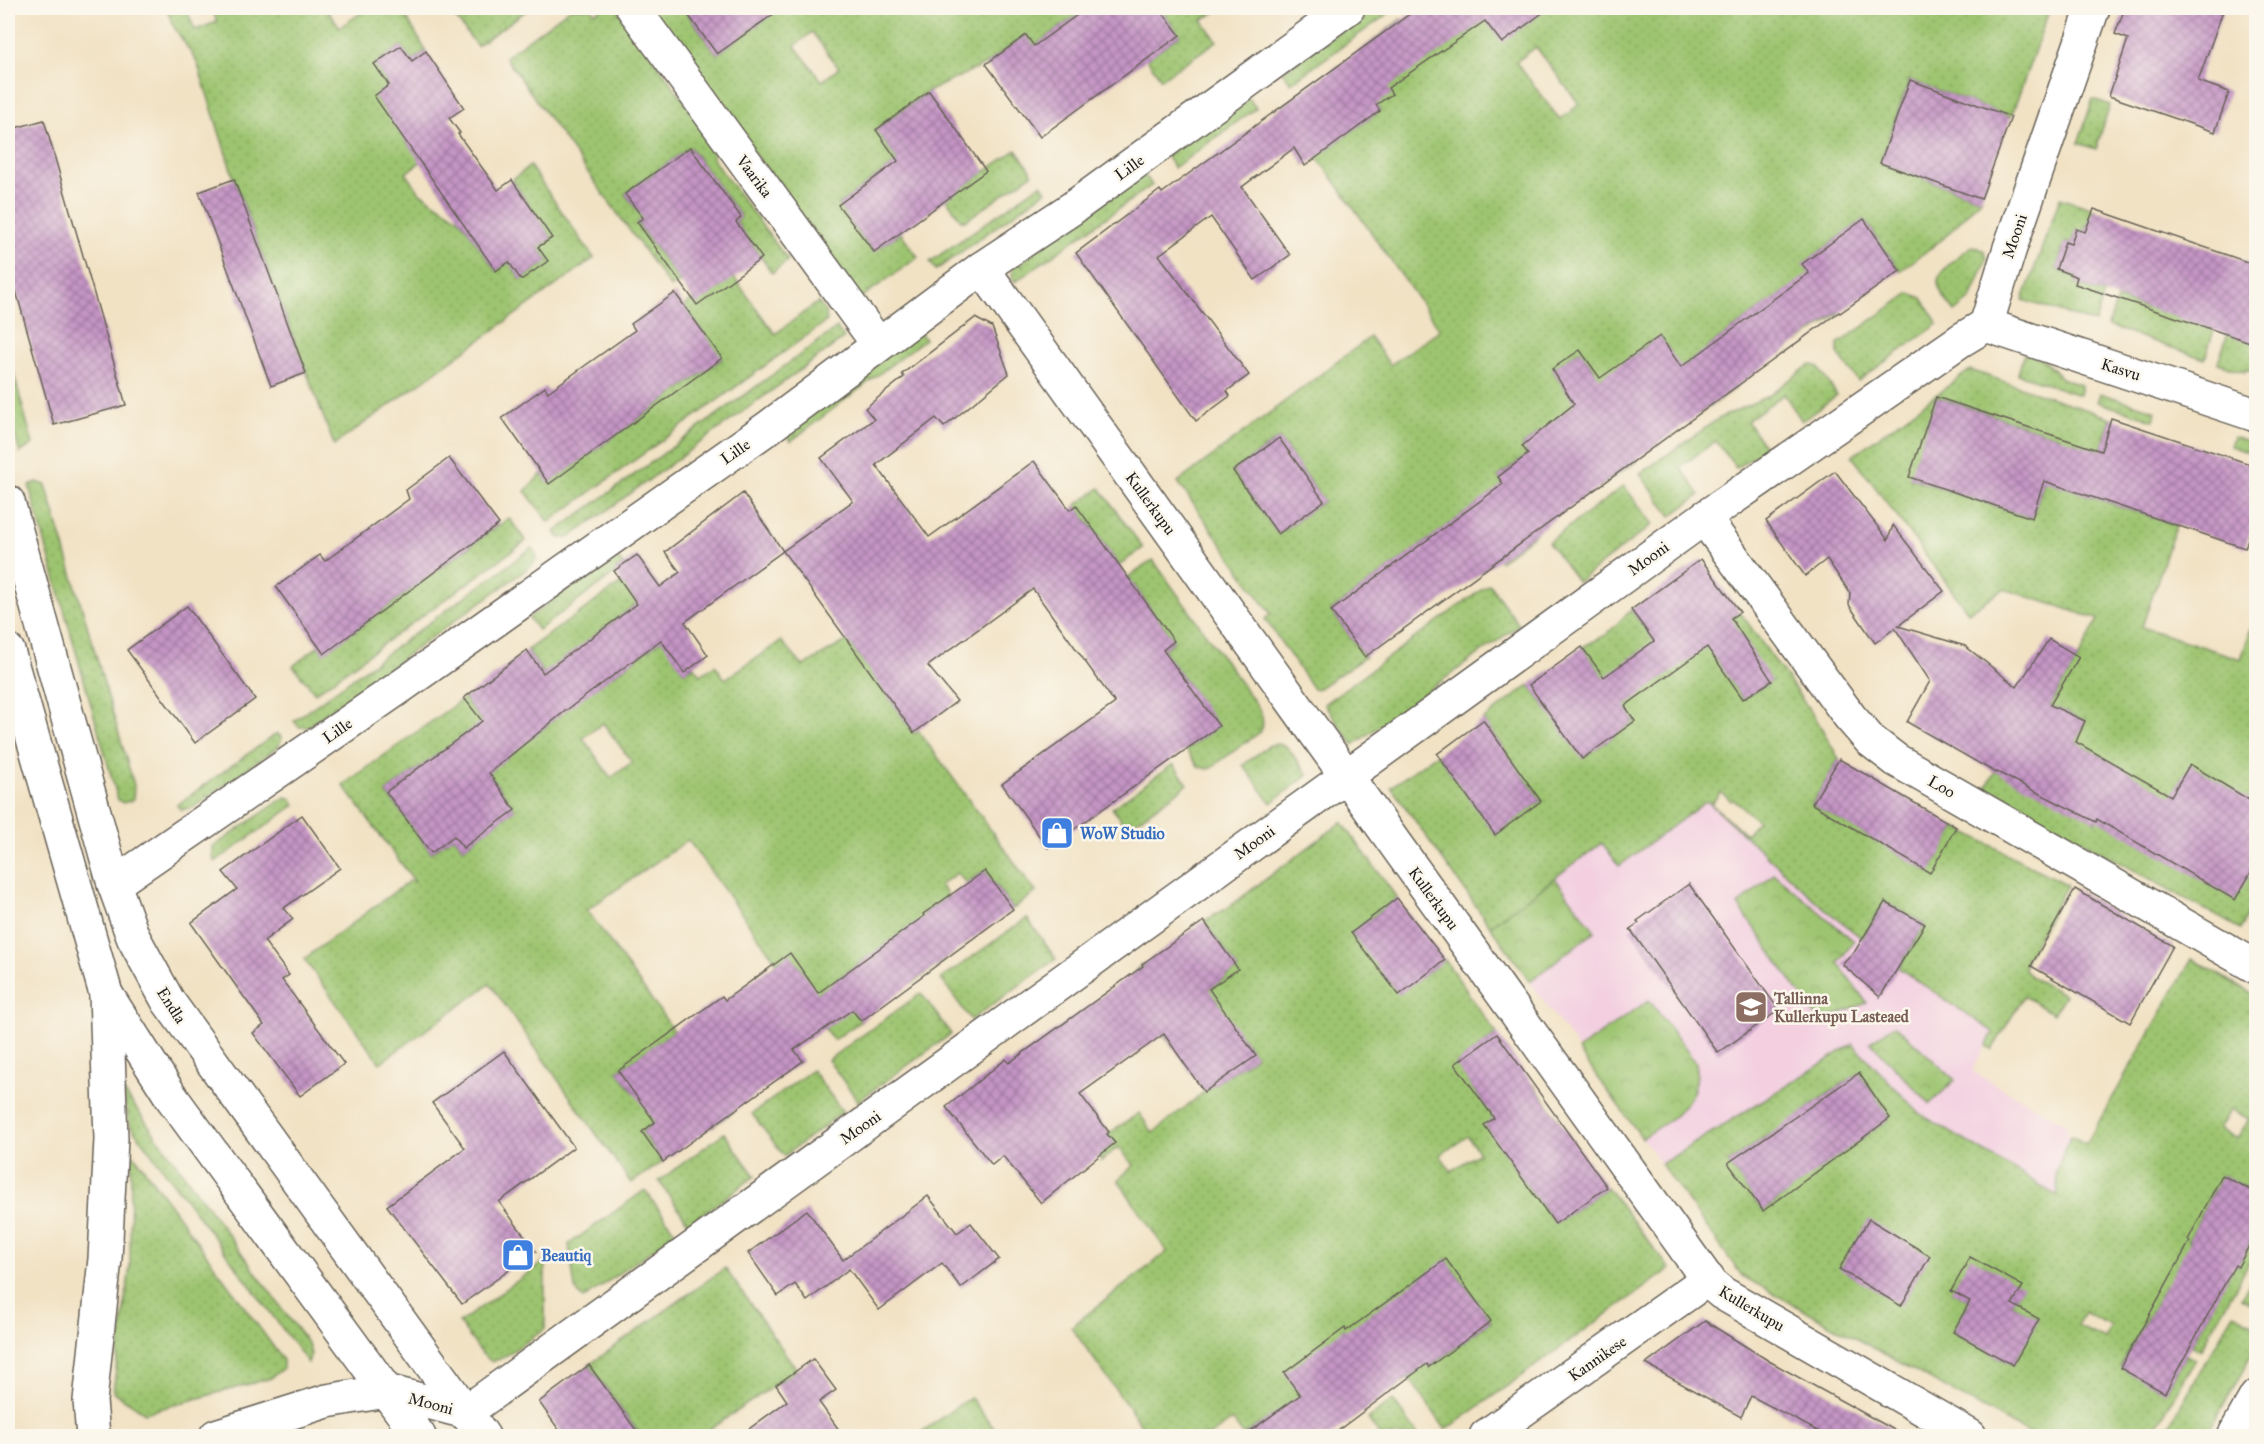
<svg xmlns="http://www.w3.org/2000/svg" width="2264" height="1444" font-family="'IM FELL Great Primer',serif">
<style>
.built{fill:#f3cfe0}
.grass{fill:url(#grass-dots);stroke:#5c7046;stroke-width:1.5;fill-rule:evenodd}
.park{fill:url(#park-crowns);stroke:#5c7046;stroke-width:1.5}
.building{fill:url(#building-cross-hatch)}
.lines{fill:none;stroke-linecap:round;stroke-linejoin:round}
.minor-casing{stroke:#676157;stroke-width:36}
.major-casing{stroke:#676157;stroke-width:36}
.minor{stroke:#fff;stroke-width:33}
.major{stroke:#fff;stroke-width:33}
.labels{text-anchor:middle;stroke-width:5;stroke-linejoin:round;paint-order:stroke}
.street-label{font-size:16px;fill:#1c1c1c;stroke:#fbf7ec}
.shop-label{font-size:16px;font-weight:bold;fill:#366cbe;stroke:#fbf7ec;text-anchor:start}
.education-label{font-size:16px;font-weight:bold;fill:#785e54;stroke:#fbf7ec;text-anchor:start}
</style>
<defs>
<pattern id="grass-dots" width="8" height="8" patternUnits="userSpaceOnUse" patternTransform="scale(1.5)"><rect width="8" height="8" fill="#9dc46f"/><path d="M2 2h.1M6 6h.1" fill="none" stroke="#87a860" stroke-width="1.8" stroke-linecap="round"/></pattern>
<pattern id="park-crowns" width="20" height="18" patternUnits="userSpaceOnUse" patternTransform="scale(1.5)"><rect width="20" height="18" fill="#9dc46f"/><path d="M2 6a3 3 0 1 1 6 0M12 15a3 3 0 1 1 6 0" fill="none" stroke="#87a860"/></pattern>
<pattern id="building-cross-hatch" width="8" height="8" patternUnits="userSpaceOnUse" patternTransform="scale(1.5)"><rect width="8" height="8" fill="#c595c5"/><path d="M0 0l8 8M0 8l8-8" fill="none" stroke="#9f799f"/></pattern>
</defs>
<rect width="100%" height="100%" fill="#fbf7ec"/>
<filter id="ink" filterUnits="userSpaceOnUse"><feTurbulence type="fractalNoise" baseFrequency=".0167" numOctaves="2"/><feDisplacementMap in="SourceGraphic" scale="12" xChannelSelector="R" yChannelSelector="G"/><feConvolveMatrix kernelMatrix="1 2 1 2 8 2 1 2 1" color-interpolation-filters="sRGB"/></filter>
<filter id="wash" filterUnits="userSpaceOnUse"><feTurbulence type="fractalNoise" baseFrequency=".008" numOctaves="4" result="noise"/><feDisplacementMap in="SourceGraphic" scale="24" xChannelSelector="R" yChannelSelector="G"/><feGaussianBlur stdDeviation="1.35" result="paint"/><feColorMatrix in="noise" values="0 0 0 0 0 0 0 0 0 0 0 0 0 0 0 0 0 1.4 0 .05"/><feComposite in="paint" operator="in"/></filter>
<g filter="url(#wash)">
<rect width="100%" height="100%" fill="#f1e2c4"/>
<polygon class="built" points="1707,801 1818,903 1897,967 1993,1032 1972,1071 2069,1126 2066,1133 2071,1136 2056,1171 2058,1197 1920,1114 1853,1044 1661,1164 1490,926 1602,843 1619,865"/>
<g class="grass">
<polygon points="167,8 186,8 195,30 217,22 212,8 326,8 340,27 365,10 364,8 401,8 426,51 412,61 401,46 375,64 431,154 406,173 420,193 460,219 496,271 509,262 521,280 548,261 538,247 552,238 512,180 530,166 594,258 334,445 234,179 197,62 172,24"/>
<polygon points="448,8 530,8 477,46"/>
<polygon points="571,8 591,8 595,13 603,8 616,8 710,136 714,161 788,260 772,273 736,222 741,217 690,147 625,194 643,218 637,223 680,282 671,288 505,57"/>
<path d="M648 8H683L717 54 770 16 764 8H1087L1034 46 1026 35 986 64 929 91 876 129 898 161 838 205 873 252 901 233 918 257 861 298ZM812 32 839 68 822 81 795 46Z"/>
<polygon points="1159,8 1222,8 1202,20 1217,41 1161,79 1147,59 1180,35"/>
<polygon points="1372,8 1396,8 1291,83 1282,72"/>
<path d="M1480 8H1544L1546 10 1549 8H2050L2011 117 1909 80 1880 163 1981 199 1944 238 1900 271 1864 219 1803 264 1840 313 1798 342 1767 304 1707 348 1736 388 1699 414 1667 371 1605 415 1637 461 1599 487 1542 430 1522 446 1528 454 1498 477 1536 533 1500 561 1465 513 1331 611 1365 657 1319 688 1313 689 1265 619 1271 614 1178 482 1370 337 1390 365 1440 330 1334 180 1280 109 1348 134 1380 111 1376 105 1360 51 1401 19 1429 59 1488 18ZM1536 47 1579 104 1560 120 1516 62ZM1660 336 1671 353 1649 368 1638 351ZM1580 350 1594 369 1565 389 1552 369ZM1279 438 1324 501 1278 534 1233 471Z"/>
<polygon points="1248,97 1256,108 1174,168 1166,156"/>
<polygon points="2093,99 2110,105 2096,149 2078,143"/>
<polygon points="1016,150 1031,170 1032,174 965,221 961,220 946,199"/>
<polygon points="1144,174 1152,185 1015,282 1012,277 1013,267 1019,263 1022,265 1025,258"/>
<polygon points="1041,184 1046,191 936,270 930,262"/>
<polygon points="2060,198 2094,209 2085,232 2076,229 2071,244 2065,242 2056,269 2077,277 2075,284 2104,294 2095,323 2023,300"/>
<path d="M1972 246 1985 251 1987 259 1971 299 1955 312C1949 304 1940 293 1938 284 1935 272 1963 253 1972 246Z"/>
<polygon points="730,272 775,334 818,302 826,313 827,321 549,522 525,491 542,474 549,483 722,359 684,306"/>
<polygon points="1910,293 1922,298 1938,324 1858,381 1838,354 1838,344"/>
<polygon points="2117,299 2145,308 2149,301 2214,330 2205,359 2108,326"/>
<polygon points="837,328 844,338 569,538 559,538 555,532"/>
<polygon points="918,331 925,339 791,441 785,433"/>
<polygon points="2228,333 2256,344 2256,376 2253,375 2253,372 2246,369 2245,372 2218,363"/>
<polygon points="8,353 33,444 20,453 8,411"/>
<polygon points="2024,353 2044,360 2061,378 2081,385 2079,395 2018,374"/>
<polygon points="1813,365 1818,367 1837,395 1802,421 1784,394 1747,421 1766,448 1736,468 1716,441 1680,467 1700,495 1671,516 1640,474 1718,419 1768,396 1808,366"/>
<path d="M1970 370 2111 418 2086 495 2176 525 2142 627 2241 659 2256 613V898L2240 929 1986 788 2013 740 2096 822 2123 769 2076 742 2085 721 2050 705 2079 657 2098 619 2004 589 1968 612 1852 456ZM1937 397 2059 437 2032 518 1910 478Z"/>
<polygon points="2100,393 2156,411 2154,420 2097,402"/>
<polygon points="2233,437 2256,445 2256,455 2230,446"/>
<polygon points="37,482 46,485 134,785 133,800 123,803 118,800 29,486"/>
<polygon points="1624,486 1653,524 1578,582 1548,542"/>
<polygon points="1100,488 1143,548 1119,565 1076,505"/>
<polygon points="509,518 526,541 315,693 293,666 318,646 324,653"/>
<polygon points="532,548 536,553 536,559 531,566 307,727 299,727 294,721"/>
<polygon points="615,554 624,567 538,630 529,618"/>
<path d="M1153 560 1258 707C1263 717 1265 723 1259 733L1209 769 1199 767 1186 750 1218 726 1163 650 1174 641 1128 577Z"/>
<path d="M644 567 686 625 676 632 680 637 667 647 684 672 694 666 701 675 715 665 725 679 781 641 803 666 848 640 914 733 918 730 1036 892 1013 909 985 871 966 883 957 873 940 885 948 896 923 914 952 954 913 983 886 944 833 982 861 1021 833 1040 688 840 587 910 674 1031 618 1071 633 1092 690 1052 734 1111 712 1127 690 1096 679 1105 670 1094 652 1109 660 1119 642 1132 663 1162 631 1183 490 984 380 1063 304 959 409 881 415 882 343 785 464 698 502 748 519 736 525 743 549 724 544 718 565 702 527 650ZM640 601 665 637 613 676 586 642ZM603 723 632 762 611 778 583 738ZM442 751 461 778 482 764 515 809 463 848 454 836 431 853 386 792Z"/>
<polygon points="1489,584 1519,625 1353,745 1324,704"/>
<path d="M1631 610 1670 662 1740 612 1818 722 1839 759 1812 804 1930 871 1956 827 2067 885 2026 959 2024 969 2030 976 2065 995 2053 1014 2024 996 1992 1050 1986 1046 1993 1032 1897 967 1818 903 1707 801 1619 866 1602 843 1490 926 1391 787 1437 754 1496 834 1541 801 1483 720 1529 685 1583 758 1635 721 1582 647 1606 635ZM1725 672 1772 681 1743 699ZM1721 792 1731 801 1733 799 1758 821 1746 834 1711 804ZM1885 902 1925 924 1900 966 1864 935Z"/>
<polygon points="277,733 282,738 279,746 194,807 181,810 177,805"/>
<polygon points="1279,744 1287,747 1308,775 1271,803 1243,765 1270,745"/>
<polygon points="1173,764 1188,784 1127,828 1112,808"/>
<polygon points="285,797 291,798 295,805 215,862 213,858 213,847"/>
<path d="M1342 822 1397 898 1352 933 1445 960 1497 1034 1456 1064 1492 1115 1534 1085 1561 1123 1509 1160 1555 1224 1607 1187 1670 1269 1446 1430 1409 1378 1390 1391 1344 1329 1332 1434 1271 1436 1261 1423 1243 1435 1232 1420 1209 1436H1149L1071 1327 1167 1252 1118 1180 1134 1165 1118 1147 1101 1161 1095 1143 1139 1113 1153 1133 1204 1092 1256 1056 1241 1035H1190L1173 1047 1124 983 1142 964 1176 1012 1238 969 1204 921 1226 909ZM1468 1136 1479 1153 1451 1171 1440 1155ZM1446 1259 1491 1321 1430 1367Z"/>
<polygon points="1027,918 1056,959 971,1020 941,979"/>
<path d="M2192 959 2256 996V1193L2222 1175 2188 1240 2238 1266 2251 1242 2256 1246V1251L2200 1350 2191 1345 2211 1310 2166 1285 2120 1367 2165 1392 2186 1355 2195 1360 2151 1436H2033L1742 1276 1661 1164 1853 1044 1920 1114 2058 1196 2056 1171 2071 1136 2086 1144ZM1859 1073 1890 1118 1840 1154 1808 1107ZM2231 1109 2249 1119 2237 1139 2219 1129ZM1767 1135 1802 1182 1763 1211 1728 1163ZM2022 1286 2012 1304 2038 1319 2013 1365 1953 1332 1970 1301 1952 1291ZM2084 1312 2111 1325 2105 1339 2077 1326Z"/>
<polygon points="921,993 951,1034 858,1101 828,1060"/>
<polygon points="812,1070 843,1112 784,1156 752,1114"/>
<polygon points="122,1089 308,1344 311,1354 308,1363 130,1125"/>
<polygon points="724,1133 755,1176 689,1224 659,1181"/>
<polygon points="134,1155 283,1360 283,1368 271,1378 145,1413 113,1392 130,1266 131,1156"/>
<polygon points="645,1190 676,1233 583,1299 575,1289 569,1244"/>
<polygon points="545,1261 545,1329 502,1358 492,1362 483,1355 459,1323"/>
<polygon points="725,1268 797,1370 700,1436 635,1436 639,1433 589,1365"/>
<polygon points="2256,1272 2256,1307 2241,1298"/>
<polygon points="2234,1313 2256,1326 2256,1347 2206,1436 2163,1436"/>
<polygon points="970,1397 1000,1436 916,1436"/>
<polygon points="1393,1400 1419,1436 1380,1436 1368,1419"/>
</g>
<g class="park">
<polygon points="1774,874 1854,941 1838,963 1867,1003 1829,1018 1817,1018 1738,905"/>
<polygon points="1555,878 1595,931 1530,981 1490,926"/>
<path d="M1649 1000 1696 1063C1703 1101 1671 1120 1642 1138L1578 1050Z"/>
<polygon points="1895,1025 1955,1080 1930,1104 1870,1042"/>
</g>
<g id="blocks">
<g class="building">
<polygon points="683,8 782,8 717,54"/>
<polygon points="1087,8 1159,8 1180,35 1040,137 986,64 1026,35 1034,46"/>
<polygon points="1418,8 1549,8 1502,43 1485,21 1388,88 1392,94 1376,105 1380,111 1305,166 1294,148 1242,187 1290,255 1255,280 1211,217 1159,255 1249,375 1227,391 1230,396 1196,421 1076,253 1160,190 1162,193"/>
<polygon points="2125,8 2224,8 2198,81 2229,92 2215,132 2109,96 2128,39 2115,34"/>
<polygon points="401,46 412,61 426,51 464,108 449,118 460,133 458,134 498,190 512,180 552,238 538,247 548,261 521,280 509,262 496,271 374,96 389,85 374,64"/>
<polygon points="1910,80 2011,117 1981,199 1880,163"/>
<polygon points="929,91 986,171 874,252 838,205 898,161 876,130"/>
<polygon points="44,120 126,405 54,425 8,263 8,130"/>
<polygon points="690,147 741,217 736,222 762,258 697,305 637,222 643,218 625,194"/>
<polygon points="234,179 306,373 271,386 199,192"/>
<polygon points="2094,209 2256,265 2256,344 2075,284 2077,277 2056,269 2065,242 2071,244 2076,229 2085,232"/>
<polygon points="1864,219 1900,271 1840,313 1839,312 1365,657 1331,611 1503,484 1498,477 1528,454 1522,446 1574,404 1552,369 1580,350 1600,378 1660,336 1681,367 1809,273 1802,264"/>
<polygon points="675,293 722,358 549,484 502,418 545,387 548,392 635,330 631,324"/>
<polygon points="975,318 992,327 1009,374 944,427 936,418 876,465 929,537 1034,461 1070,510 1076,505 1174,641 1163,650 1219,726 1048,848 1002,784 1115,703 1033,589 928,666 957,701 914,733 783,551 853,501 821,458 874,419 865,408 904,377 902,374"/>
<polygon points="1936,397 2101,451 2111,418 2256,466 2256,514 2245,548 2044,481 2032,518 1909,477"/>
<polygon points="1279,438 1324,501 1278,534 1233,471"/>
<polygon points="449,458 499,524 324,654 276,587 320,555 325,561 409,499 406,490"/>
<polygon points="1835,471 1888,540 1893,525 1944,591 1898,626 1965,646 2017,687 2049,639 2079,657 2050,705 2085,721 2076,742 2171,796 2190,764 2256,804 2256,864 2235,900 2097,819 2096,822 1997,772 1996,773 1907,722 1930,681 1895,628 1875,643 1849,605 1850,593 1827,559 1805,576 1766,521"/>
<polygon points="743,493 783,551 685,622 708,655 684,673 661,640 564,712 489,773 515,810 463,848 454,836 431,853 386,792 482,721 464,698 527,650 543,673 637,604 614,571 637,555 660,587 680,572 665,552"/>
<polygon points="1701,559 1740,612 1731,618 1772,681 1743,699 1707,647 1625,706 1635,721 1582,759 1529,685 1582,647 1604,677 1654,641 1631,610"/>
<polygon points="187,606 255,699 195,743 127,650"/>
<polygon points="1483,720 1541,801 1495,835 1437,754"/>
<polygon points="1839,759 1956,827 1930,873 1812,804"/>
<polygon points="302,815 340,868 284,908 293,919 264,941 289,975 282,980 344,1064 300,1096 253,1033 264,1025 191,923 237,889 223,872"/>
<polygon points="985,871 1013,909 861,1021 852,1010 794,1050 803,1061 663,1162 642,1132 655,1122 618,1071 722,996 725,1000 790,953 818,993 924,916 923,914"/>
<polygon points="1689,884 1779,1010 1718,1053 1630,929 1639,923 1637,921"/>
<polygon points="2075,889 2173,946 2130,1023 2031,966"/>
<polygon points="1397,898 1445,960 1399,995 1351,933"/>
<polygon points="1885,902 1925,924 1880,997 1842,964 1855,951"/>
<polygon points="1204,921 1238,969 1209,989 1256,1056 1204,1092 1164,1034 1080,1094 1109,1132 1107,1134 1115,1143 1041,1203 1003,1156 992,1165 946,1107 1006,1059 1009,1063 1143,966 1142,964"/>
<polygon points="1497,1034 1607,1187 1555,1224 1484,1125 1494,1118 1455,1064"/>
<polygon points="504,1051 574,1147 499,1202 536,1251 462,1304 387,1206 465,1148 432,1103"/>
<polygon points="1859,1073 1890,1118 1763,1211 1728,1163"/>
<polygon points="2222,1175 2256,1193 2256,1232 2238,1267 2235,1265 2165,1393 2120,1368 2190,1241 2188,1240"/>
<polygon points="928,1196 957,1233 971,1223 999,1259 961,1288 942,1263 879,1310 849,1269 807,1301 795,1284 778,1296 748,1253 807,1210 843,1260"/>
<polygon points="1869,1219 1930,1256 1901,1306 1839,1269"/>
<polygon points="1970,1257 2023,1286 2012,1304 2039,1319 2013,1365 1953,1332 1970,1301 1951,1291"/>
<polygon points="1446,1259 1491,1321 1429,1367 1427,1364 1329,1437 1242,1437 1300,1395 1284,1373 1345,1328 1346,1331"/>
<polygon points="1705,1321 1769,1361 1907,1437 1829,1437 1751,1396 1741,1417 1646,1364"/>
<polygon points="813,1359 836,1390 819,1402 844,1437 738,1437 787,1401 776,1385"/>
<polygon points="589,1365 641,1437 564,1437 539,1402"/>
</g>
</g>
</g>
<g filter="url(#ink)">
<use href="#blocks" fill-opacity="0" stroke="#676157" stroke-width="1.5"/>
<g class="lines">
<defs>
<g id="minor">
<polyline points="633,8 878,344"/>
<polyline points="982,268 1710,1283 1722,1293 1970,1436"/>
<polyline points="1986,325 2256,415"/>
<polyline points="1704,518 1850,717 1870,740 1896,760 2256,967"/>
<polyline points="114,884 403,685 769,427 982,268 1071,209 1348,8"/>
<polyline points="93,1436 90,1401 105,1259 111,1139 106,994"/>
<polyline points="216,1436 327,1401 386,1391 466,1412 1704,518 1961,340 1986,325 2010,248 2093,8"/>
<polyline points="1486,1436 1708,1279"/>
<polyline points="2234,1436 2256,1397"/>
</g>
<g id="major">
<polyline points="8,502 114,884 133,937 168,1001 483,1436"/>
<polyline points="8,651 106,994 172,1098 419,1436"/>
</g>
</defs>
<use href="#minor" class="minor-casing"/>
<use href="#major" class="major-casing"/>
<use href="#minor" class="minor"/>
<use href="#major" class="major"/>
</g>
</g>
<defs>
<symbol id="shop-square" viewBox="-11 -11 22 22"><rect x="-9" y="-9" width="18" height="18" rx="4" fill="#3f7fe0" stroke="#fbf7ec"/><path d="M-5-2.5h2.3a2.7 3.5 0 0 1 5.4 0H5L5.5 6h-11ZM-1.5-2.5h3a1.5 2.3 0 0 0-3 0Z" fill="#fff"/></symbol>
<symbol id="school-square" viewBox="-11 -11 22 22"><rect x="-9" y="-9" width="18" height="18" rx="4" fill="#8d6e63" stroke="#fbf7ec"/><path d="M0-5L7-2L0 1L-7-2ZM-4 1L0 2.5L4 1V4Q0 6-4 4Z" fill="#fff"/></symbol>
</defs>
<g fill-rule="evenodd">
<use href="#shop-square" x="1038" y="814" width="38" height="38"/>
<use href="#school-square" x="1732" y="988" width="38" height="38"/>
<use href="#shop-square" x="499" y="1236" width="38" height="38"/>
</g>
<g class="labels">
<g class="street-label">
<text transform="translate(1129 167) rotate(-36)" y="6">Lille</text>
<text transform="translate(755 176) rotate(53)" y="6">Vaarika</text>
<text transform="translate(2014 236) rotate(-71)" y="6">Mooni</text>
<text transform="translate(2121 369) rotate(18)" y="6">Kasvu</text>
<text transform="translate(735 451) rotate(-35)" y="6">Lille</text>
<text transform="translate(1151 503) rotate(54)" y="6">Kullerkupu</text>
<text transform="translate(1648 558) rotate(-36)" y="6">Mooni</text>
<text transform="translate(337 730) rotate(-35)" y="6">Lille</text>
<text transform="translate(1942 786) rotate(30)" y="6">Loo</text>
<text transform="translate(1254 842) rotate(-36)" y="6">Mooni</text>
<text transform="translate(1434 898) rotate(54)" y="6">Kullerkupu</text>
<text transform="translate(172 1005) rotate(57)" y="6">Endla</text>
<text transform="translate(860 1127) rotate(-35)" y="6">Mooni</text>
<text transform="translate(1752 1308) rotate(31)" y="6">Kullerkupu</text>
<text transform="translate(1597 1358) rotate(-35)" y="6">Kannikese</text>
<text transform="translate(431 1403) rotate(15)" y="6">Mooni</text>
</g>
<g class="shop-label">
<text x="1080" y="839">WoW Studio</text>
<text x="541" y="1261">Beautiq</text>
</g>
<g class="education-label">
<text x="1774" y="1004">Tallinna<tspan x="1774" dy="18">Kullerkupu Lasteaed</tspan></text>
</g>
</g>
<rect width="2264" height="1444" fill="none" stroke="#fbf7ec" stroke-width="30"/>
</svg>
